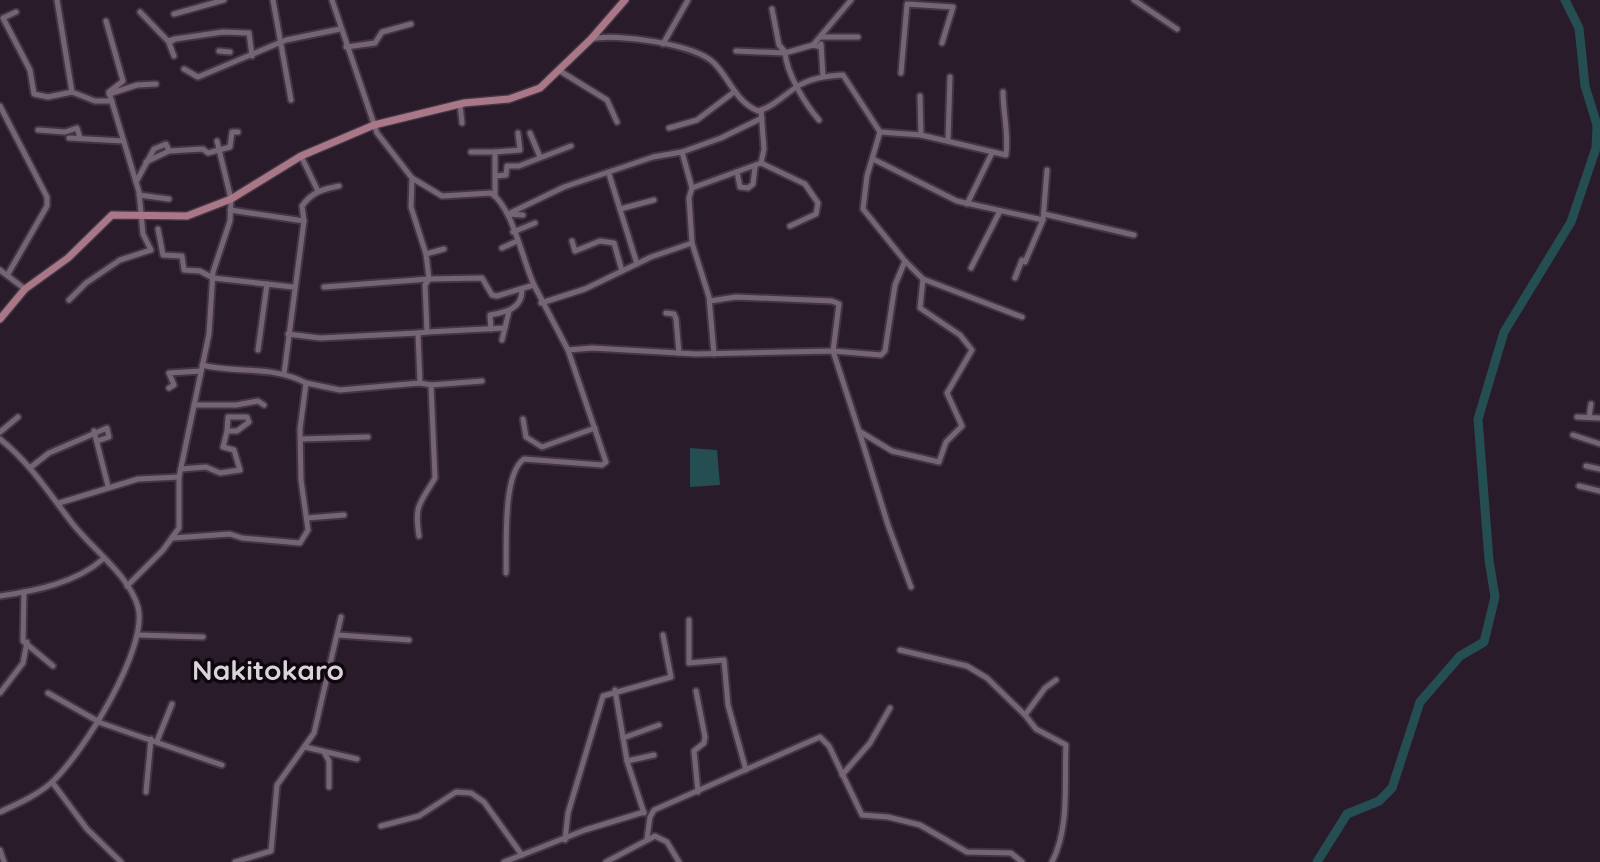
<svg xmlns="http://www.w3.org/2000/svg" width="1600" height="862" font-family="Quicksand,sans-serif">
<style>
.water{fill:#244e51}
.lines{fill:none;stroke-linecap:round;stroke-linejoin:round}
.river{stroke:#244e51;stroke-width:9}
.minor-casing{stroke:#423642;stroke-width:9}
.major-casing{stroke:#423642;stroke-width:10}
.minor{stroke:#766476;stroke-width:5}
.major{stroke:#a97788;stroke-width:7}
.labels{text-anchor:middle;stroke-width:7;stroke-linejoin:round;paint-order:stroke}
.quarter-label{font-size:28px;font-weight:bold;fill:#dcd2dc;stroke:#0e080e}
</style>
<rect width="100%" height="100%" fill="#291b2a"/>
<polygon class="water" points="690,448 717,450 720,485 690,487"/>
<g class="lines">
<polyline class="river" points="1317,862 1347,814 1379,801 1392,788 1420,702 1460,656 1484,642 1495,597 1489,560 1478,419 1504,332 1571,222 1596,148 1597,125 1585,86 1579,28 1565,0"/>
<defs>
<g id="minor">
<polyline points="57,0 72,92 95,101 112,101"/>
<polyline points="273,0 291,100"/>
<path d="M332 0 377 133 412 178 411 207 426 254 429 279 482 278 492 295 497 296 534 285 568 350 606 462 602 465 524 459C502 474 507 547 506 573"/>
<polyline points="1134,0 1177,29"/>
<polyline points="772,9 779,45 786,53"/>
<polyline points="16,12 3,18 30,70 34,94 48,97 72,92"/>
<polyline points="140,12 168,41 175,39 169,43 174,56"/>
<polyline points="174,14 224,0"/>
<polyline points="820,37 858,37"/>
<polyline points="175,39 223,32 249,33 252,56"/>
<polyline points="663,44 688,0"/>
<polyline points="821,44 823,76"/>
<path d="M813 45 785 53C787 74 805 104 819 120"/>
<polyline points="346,47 375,43 382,32 411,24"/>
<polyline points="821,47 813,45 851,0"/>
<polyline points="219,51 230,52"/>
<polyline points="736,51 785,53"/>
<polyline points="184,69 198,77 286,40 340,29"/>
<polyline points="560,71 607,100 617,122"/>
<polyline points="901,73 907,4 953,7 942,43"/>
<polyline points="109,94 137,85 156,84"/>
<polyline points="920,96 921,135"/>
<polyline points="460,104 462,123"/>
<polyline points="0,106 47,197 47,206 8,274"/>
<polyline points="669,128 697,120 734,92"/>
<polyline points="38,130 65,132 77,128 80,138"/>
<path d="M880 132 921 135 1006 155C1009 134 1003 113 1003 92"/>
<polyline points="530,133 540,157"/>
<polyline points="69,138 123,141"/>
<polyline points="948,140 950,77"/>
<polyline points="471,152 495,152 495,196"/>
<polyline points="495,152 520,150 518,133"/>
<polyline points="682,152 721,138 762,118"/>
<polyline points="301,156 318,191"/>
<polyline points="873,159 957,201 1043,220"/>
<polyline points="146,162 169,151 203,149 208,153 230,147 232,132 238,132"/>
<polyline points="761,163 805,184 818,203 816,214 790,226"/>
<polyline points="737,172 740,187 748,188 753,184 755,167"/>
<polyline points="609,174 637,264"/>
<polyline points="495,176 506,175 507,166 519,166 571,146"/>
<path d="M412 178 442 196 491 193C513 208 522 259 534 285"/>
<polyline points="136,182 154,149 166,144 169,151"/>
<polyline points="692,188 761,163 764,149 761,110"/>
<polyline points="139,195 169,199"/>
<polyline points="967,204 992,153"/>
<polyline points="620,209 654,200"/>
<polyline points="230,210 304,221 284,374"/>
<polyline points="508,214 564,187 653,157 682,152 692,188 689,198 692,243 709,297 714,354"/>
<polyline points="508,214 523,215"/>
<polyline points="1044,214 1134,235"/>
<path d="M304 221 302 206C312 192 323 189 339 186"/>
<polyline points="158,229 163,255 182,256 184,270 200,271 213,278 293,287"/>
<polyline points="513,232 535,223"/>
<polyline points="572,241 575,251 600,241 614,243 622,271"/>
<polyline points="502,248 517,241"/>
<polyline points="426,254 444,249"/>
<polyline points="905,261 923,279 1022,317"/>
<polyline points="1025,262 1043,220 1047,170"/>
<polyline points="971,268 1000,211"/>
<polyline points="0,270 25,289"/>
<polyline points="1015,278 1022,260"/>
<polyline points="324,287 429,279"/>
<polyline points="69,300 86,283 120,260 151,250 143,234 139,192 109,92 123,81 106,21"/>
<polyline points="710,301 736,297 832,301 839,304 833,351 859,431"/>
<polyline points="541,303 585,289 651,257 692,243"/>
<polyline points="666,313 674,314 676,319 679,353"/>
<path d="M491 329 490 315C506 312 522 309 522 290"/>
<polyline points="427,332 505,328"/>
<polyline points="288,334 320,338 418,333"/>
<polyline points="502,340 509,311"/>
<polyline points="258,350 267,284"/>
<path d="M568 350 592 348 696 354 833 351 881 355 885 351 895 285 905 261 863 209 867 176 880 132 843 75C827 76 809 78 795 88 783 96 773 107 758 111 735 101 730 79 714 63 695 44 616 33 591 39"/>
<polyline points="306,383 340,390 420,383 418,333 427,332 425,285 429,279"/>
<polyline points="420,383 431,385 482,381"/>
<polyline points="169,388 174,385 169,373 201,371"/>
<polyline points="194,405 236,405 258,401 264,405"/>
<polyline points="1577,417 1600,418"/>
<polyline points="1589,417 1591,404"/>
<polyline points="523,419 526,437 542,447 595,428"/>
<polyline points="94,431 108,486"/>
<polyline points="0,432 18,417"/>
<polyline points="1573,435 1600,444"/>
<path d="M0 439C30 463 49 493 72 523 92 549 129 575 138 607 149 648 82 755 51 783 36 796 17 804 0 812"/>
<polyline points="302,439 368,437"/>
<polyline points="1586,466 1600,469"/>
<polyline points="31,467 49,453 107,428 109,437 97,441"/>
<polyline points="181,469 206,467 220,473 240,470 234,450 223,447 227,431 237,431 249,422 247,417 228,417 227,431"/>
<polyline points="1579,486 1600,491"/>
<polyline points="59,503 138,479 179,477"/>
<polyline points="307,518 344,515"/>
<path d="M419 536C414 504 420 504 435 478L431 385"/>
<path d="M173 538 230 534 242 538 300 543 308 530 301 480 300 429 306 383C272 365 238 374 202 365"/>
<polyline points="127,586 163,550 179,528 179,477 209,334 213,272 230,221 231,199 217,141"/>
<polyline points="911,587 888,525 859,431 892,451 939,462 946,442 962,426 947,393 972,350 960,335 920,308 923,279"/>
<polyline points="24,592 23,641 53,666"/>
<path d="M0 596C35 591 76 583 103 559"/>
<polyline points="689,620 689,663 724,660 728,705 746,770"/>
<polyline points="139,635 203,637"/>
<polyline points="338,635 409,640"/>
<polyline points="900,650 967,666 987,678 1025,715 1045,688 1056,680"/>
<polyline points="615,690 627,761 644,813"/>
<polyline points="696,691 705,737 704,743 694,751 698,792"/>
<polyline points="0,693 23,663 27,642"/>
<polyline points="48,693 101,723 222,765"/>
<path d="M1025 715 1036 729 1066 745C1064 784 1070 826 1052 862"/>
<polyline points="623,738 659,725"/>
<polyline points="157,741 172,704"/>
<polyline points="305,747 357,759"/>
<polyline points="324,752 329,761 329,787"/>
<polyline points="627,761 654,755"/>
<polyline points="842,775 870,743 890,708"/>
<polyline points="52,782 87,829 121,862"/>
<polyline points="146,792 151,739"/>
<polyline points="381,826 419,816 456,792 471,793 484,802 522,855"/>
<polyline points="647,838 650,817 654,810 820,737 829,746 862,815 888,817 920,825 967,852 1011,853 1022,862"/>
<polyline points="565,840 568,813 603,696 671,677 663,635"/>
<polyline points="0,850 4,862"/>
<polyline points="235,862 271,851 277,785 314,733 341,617"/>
<polyline points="504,862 585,830 644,812"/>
<polyline points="606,862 655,836 667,842 679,862"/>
</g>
<polyline id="major" points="0,319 25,289 68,258 112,215 187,216 231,199 301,156 374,125 464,103 509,99 540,88 591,39 625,0"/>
</defs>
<use href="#minor" class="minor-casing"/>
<use href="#major" class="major-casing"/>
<use href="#minor" class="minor"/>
<use href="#major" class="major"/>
</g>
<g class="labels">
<g class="quarter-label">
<text x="268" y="680">Nakitokaro</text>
</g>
</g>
</svg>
